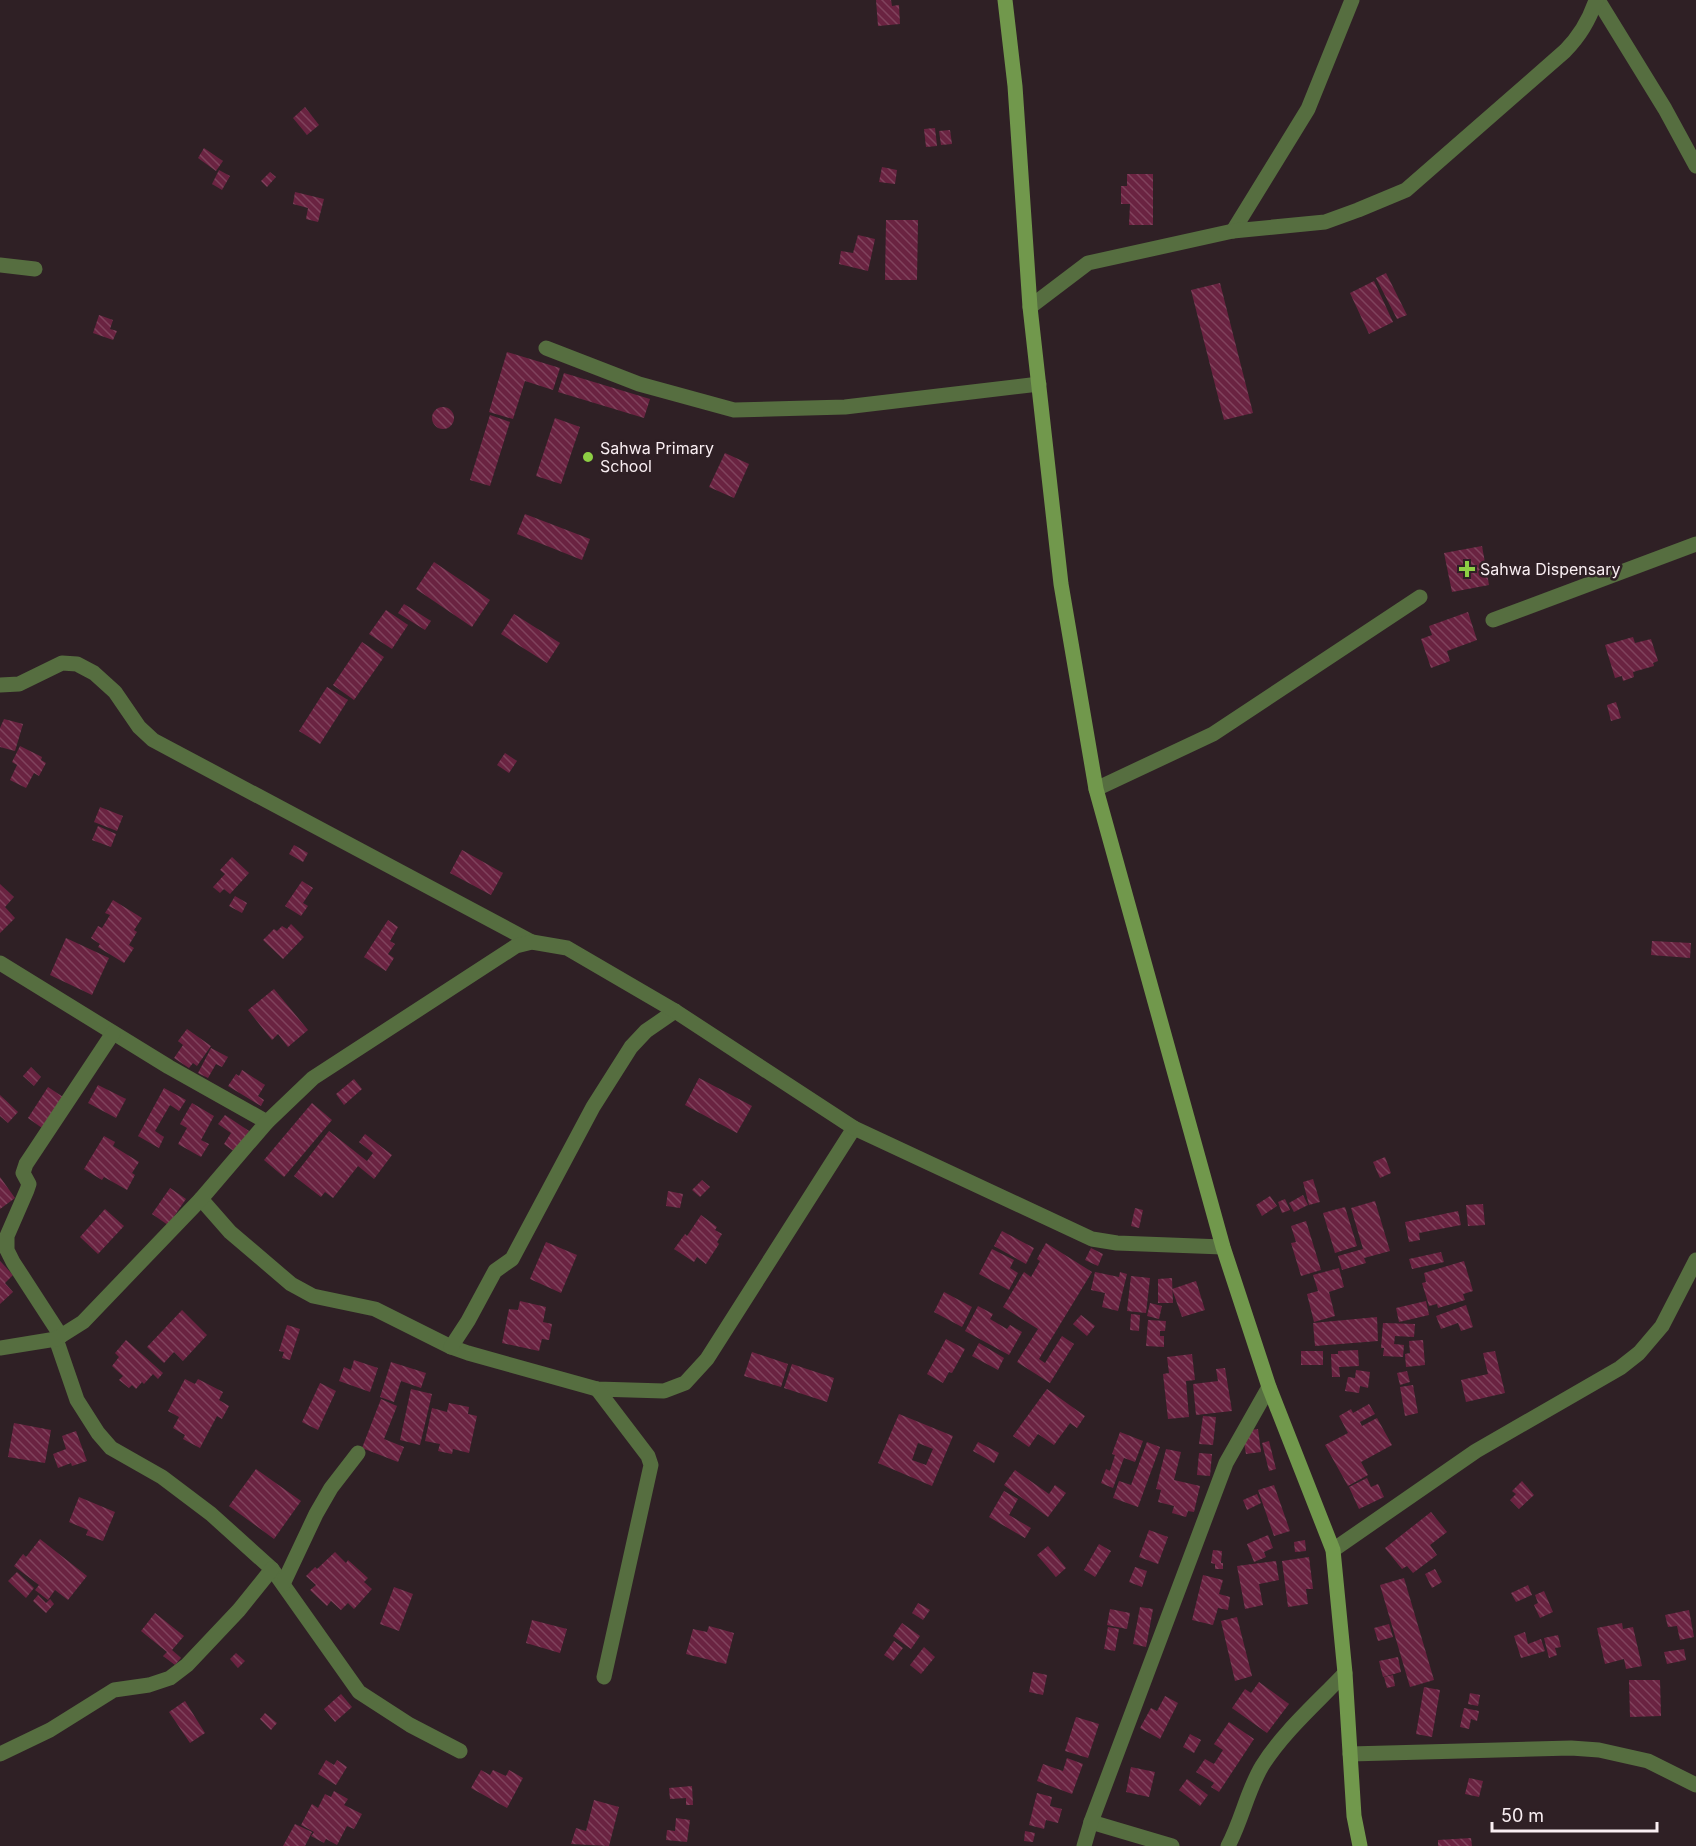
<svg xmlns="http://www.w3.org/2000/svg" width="1696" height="1846" font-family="Inter,sans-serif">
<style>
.building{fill:url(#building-back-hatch);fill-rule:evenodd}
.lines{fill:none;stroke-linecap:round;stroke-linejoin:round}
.minor{stroke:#566e40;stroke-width:15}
.secondary{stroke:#71984c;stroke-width:15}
.poi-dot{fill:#8dce44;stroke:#2f2025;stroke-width:2}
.labels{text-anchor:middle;stroke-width:5;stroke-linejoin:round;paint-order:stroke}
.poi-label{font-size:16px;fill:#f9eef2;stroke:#2f2025;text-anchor:start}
</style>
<defs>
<pattern id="building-back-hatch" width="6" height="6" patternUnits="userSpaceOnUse" patternTransform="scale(1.5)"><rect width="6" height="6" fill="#6a2341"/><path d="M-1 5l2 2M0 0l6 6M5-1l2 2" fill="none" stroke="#80435d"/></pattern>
</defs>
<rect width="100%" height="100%" fill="#2f2025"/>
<g class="building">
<polygon points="876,0 891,0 892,6 899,5 900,24 878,26"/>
<polygon points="305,107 319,125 307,135 293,118"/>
<polygon points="935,128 937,146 926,147 924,129"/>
<polygon points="950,130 952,144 941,145 939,131"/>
<polygon points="204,148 223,161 216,171 198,158"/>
<polygon points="882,167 897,170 895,184 879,182"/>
<polygon points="219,170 230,176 222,190 212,184"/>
<polygon points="270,172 276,177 267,187 261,181"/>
<polygon points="1127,174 1153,174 1153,225 1129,225 1130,204 1121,204 1121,186 1127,186"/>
<polygon points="295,192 324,199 318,222 306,219 308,208 293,204"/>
<polygon points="886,220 918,220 917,280 885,280"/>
<polygon points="858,235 875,239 868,271 839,264 841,251 853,253"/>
<polygon points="1386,273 1407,315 1397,319 1376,278"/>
<polygon points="1374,281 1393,322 1369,334 1350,293"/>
<polygon points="1220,283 1253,413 1224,420 1191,290"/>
<polygon points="99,315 113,320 110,329 117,331 113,340 93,333"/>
<polygon points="507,352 560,368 553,390 525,381 513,419 489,412"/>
<polygon points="564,373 650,399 644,418 558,392"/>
<circle cx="443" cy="418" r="11"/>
<polygon points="490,415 510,422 490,486 470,480"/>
<polygon points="555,418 580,427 561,484 536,476"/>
<polygon points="725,453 749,464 734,498 709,487"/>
<polygon points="525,514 590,539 582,560 517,534"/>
<polygon points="1482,546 1489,585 1452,592 1444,553"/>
<polygon points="434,562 490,600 472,627 416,589"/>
<polygon points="404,604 431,621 425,630 398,613"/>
<polygon points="386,610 408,625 392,649 369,634"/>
<polygon points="1468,612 1477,640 1447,651 1450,661 1431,668 1421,639 1432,635 1429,626"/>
<polygon points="514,614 560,643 547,663 501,634"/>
<polygon points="1633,637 1635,643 1651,639 1658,661 1653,663 1654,666 1633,672 1634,677 1623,681 1622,676 1615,678 1605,645"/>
<polygon points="362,642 384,657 354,700 333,685"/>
<polygon points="327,687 348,700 320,744 299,731"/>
<polygon points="1616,702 1621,718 1611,721 1607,705"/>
<polygon points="4,719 23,724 15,751 0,747 0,728"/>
<polygon points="20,746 42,757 41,760 46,763 39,776 34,773 26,788 10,780 17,765 12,762"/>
<polygon points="505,753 517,761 509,773 497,765"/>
<polygon points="100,807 123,816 117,831 94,822"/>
<polygon points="98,826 116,834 111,847 92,840"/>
<polygon points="294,845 308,853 303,862 289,854"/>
<polygon points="462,850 503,873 491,895 450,873"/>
<polygon points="232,857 249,873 230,894 224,889 220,893 213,887 225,874 220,870"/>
<polygon points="302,881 313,888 303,903 308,906 301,916 285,906"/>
<polygon points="0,884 14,897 5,907 15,918 0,933"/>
<polygon points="235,896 247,903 242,913 229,906"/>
<polygon points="113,900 142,918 134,930 137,932 129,945 134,948 124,963 98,947 100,944 91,938 98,926 102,928 110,915 105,913"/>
<polygon points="388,920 398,927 390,941 395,944 388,954 394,958 386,971 364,957"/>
<polygon points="291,924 304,937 283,959 263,940 274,929 277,931 282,926 287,929"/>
<polygon points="66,938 109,958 92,995 50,975"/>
<polygon points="1652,941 1691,943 1690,958 1651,955"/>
<polygon points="274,989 308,1030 288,1047 278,1034 272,1040 248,1010"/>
<polygon points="187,1029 211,1046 197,1066 193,1063 189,1068 174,1058 183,1045 178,1041"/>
<polygon points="211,1048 228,1057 222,1067 216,1064 208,1078 198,1073"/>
<polygon points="31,1067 41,1077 34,1086 23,1076"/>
<polygon points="242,1070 265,1085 258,1096 264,1100 261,1106 228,1086 236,1074 239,1076"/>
<polygon points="699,1078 752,1106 737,1133 685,1105"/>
<polygon points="354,1079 362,1089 344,1105 336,1094"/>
<polygon points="98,1085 126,1099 116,1118 88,1103"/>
<polygon points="48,1087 63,1097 42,1128 28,1118"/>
<polygon points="164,1088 186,1100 179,1111 170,1105 155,1131 164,1137 159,1148 138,1136"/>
<polygon points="0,1095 18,1112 8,1123 0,1116"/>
<polygon points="192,1103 214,1116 201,1140 209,1144 201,1157 178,1144 187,1128 180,1124"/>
<polygon points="312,1103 332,1120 284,1177 264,1160"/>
<polygon points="225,1115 249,1131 235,1152 224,1144 231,1133 218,1124"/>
<polygon points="329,1131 367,1161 373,1153 359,1142 365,1134 392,1155 374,1179 358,1166 333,1198 325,1192 321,1197 294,1176"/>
<polygon points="104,1136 115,1142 113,1146 139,1162 132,1173 135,1175 127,1190 104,1177 102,1180 84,1169"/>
<polygon points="1385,1157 1391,1173 1380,1178 1373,1162"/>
<polygon points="0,1177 15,1198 0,1209"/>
<polygon points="1313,1179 1320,1202 1309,1205 1303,1182"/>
<polygon points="702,1180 710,1187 700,1197 692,1190"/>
<polygon points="170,1188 186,1199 168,1225 152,1214"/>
<polygon points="668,1191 683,1194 680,1208 666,1206"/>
<polygon points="1303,1195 1308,1205 1294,1212 1289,1203"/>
<polygon points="1270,1196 1277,1206 1262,1216 1256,1205"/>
<polygon points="1285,1199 1290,1210 1282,1213 1278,1202"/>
<polygon points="1375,1201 1390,1251 1364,1258 1366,1263 1342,1270 1338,1256 1363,1249 1351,1208"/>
<polygon points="1483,1204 1485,1225 1468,1226 1466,1205"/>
<polygon points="1345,1207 1357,1246 1335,1253 1323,1213"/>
<polygon points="1135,1208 1143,1210 1139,1228 1131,1226"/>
<polygon points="105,1209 124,1226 98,1254 80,1237"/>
<polygon points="1458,1211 1461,1225 1419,1233 1420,1240 1409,1242 1405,1222"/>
<polygon points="701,1215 717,1227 715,1230 722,1234 717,1242 719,1244 706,1264 697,1257 694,1262 674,1249 685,1234 687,1236"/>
<polygon points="1306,1221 1321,1270 1301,1276 1291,1243 1296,1242 1291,1226"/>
<polygon points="1002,1231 1034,1248 1026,1264 994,1246"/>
<polygon points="546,1242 577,1255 561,1293 530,1279"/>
<polygon points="1046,1243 1092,1272 1039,1359 1045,1363 1062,1336 1074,1344 1050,1383 1017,1362 1038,1329 1003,1307 1024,1272 1031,1277 1040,1261 1037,1259"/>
<polygon points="1091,1248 1103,1254 1098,1266 1085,1260"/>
<polygon points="992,1249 1014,1260 1010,1268 1018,1273 1009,1290 979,1274"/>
<polygon points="1441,1252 1444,1262 1412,1269 1409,1259"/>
<polygon points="0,1261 13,1275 5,1283 13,1292 0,1304"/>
<polygon points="1464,1261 1473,1291 1463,1294 1465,1300 1438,1308 1437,1304 1429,1306 1422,1283 1426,1282 1424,1273"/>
<polygon points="1339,1268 1344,1287 1329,1292 1335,1316 1314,1322 1307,1294 1318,1291 1313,1275"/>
<polygon points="1095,1272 1119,1277 1120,1272 1127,1274 1118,1311 1102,1307 1105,1293 1091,1290"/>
<polygon points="1131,1276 1150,1278 1146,1313 1127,1311"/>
<polygon points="1172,1278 1173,1303 1158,1303 1158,1279"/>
<polygon points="1196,1281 1205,1310 1182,1317 1172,1289"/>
<polygon points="944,1292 972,1307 962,1327 934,1312"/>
<polygon points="520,1301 546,1307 543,1322 552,1324 549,1340 542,1339 539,1351 502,1343 509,1309 518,1310"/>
<polygon points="1426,1301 1429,1315 1399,1322 1396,1308"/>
<polygon points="1150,1303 1162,1306 1159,1319 1147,1316"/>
<polygon points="1466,1305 1473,1327 1461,1331 1458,1323 1441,1329 1436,1316"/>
<polygon points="978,1306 993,1314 990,1319 1007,1329 1010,1325 1022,1332 1009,1355 965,1331"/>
<polygon points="182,1310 207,1335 183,1361 174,1352 164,1363 147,1347"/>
<polygon points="1131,1314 1140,1315 1139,1331 1130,1330"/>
<polygon points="1081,1315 1095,1326 1087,1336 1073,1324"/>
<polygon points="1377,1317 1378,1341 1315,1346 1313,1323"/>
<polygon points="1148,1320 1166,1321 1165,1331 1160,1331 1160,1336 1164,1336 1164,1347 1146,1346"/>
<polygon points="1383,1323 1415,1324 1414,1337 1395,1336 1394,1344 1404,1345 1403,1357 1383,1356 1384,1348 1381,1348"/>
<polygon points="287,1325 300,1329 290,1360 282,1358 284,1352 279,1351"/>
<polygon points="946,1339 965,1349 952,1373 949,1372 943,1383 927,1374"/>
<polygon points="126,1340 163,1373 158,1379 153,1374 144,1384 142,1382 136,1389 132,1385 129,1388 119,1380 123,1376 112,1366 119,1357 115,1353"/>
<polygon points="1423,1340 1425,1365 1406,1367 1405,1354 1410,1353 1409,1341"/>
<polygon points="979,1343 1004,1358 998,1370 972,1356"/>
<polygon points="1358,1350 1359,1366 1339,1367 1340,1377 1332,1377 1331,1354 1338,1354 1338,1351"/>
<rect x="1301" y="1351" width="22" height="14"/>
<polygon points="1495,1351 1505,1393 1466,1402 1461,1380 1488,1374 1483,1353"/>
<polygon points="752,1352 788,1364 781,1387 744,1376"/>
<polygon points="1192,1354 1195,1380 1186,1381 1189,1417 1168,1419 1163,1374 1169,1373 1167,1357"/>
<polygon points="354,1360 378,1368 370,1392 339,1381 344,1367 351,1370"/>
<polygon points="391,1362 426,1373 421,1388 401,1381 394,1402 380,1397"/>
<polygon points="792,1364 834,1378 827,1402 784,1388"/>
<polygon points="1225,1368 1232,1411 1196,1415 1193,1384 1218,1381 1216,1369"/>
<polygon points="1356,1370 1370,1372 1368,1388 1360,1386 1359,1393 1345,1391 1348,1377 1355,1378"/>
<polygon points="1407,1371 1410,1382 1400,1385 1397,1373"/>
<polygon points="185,1379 195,1384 198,1379 223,1392 219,1400 229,1406 222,1419 217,1416 200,1448 183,1439 185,1435 173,1428 179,1417 168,1411"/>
<polygon points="320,1383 336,1391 318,1430 302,1422"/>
<polygon points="1413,1385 1418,1413 1405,1416 1400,1387"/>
<polygon points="411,1389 432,1394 420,1445 400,1440"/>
<polygon points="1047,1389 1085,1416 1077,1428 1070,1423 1054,1445 1038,1434 1029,1447 1013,1436"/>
<polygon points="381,1399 397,1406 384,1439 404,1447 398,1462 362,1448"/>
<polygon points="449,1403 469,1407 468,1414 477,1416 469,1453 453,1449 452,1454 438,1451 440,1444 425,1441 432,1408 447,1412"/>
<polygon points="1369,1404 1375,1414 1360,1422 1362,1426 1377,1418 1392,1445 1361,1462 1368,1475 1348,1486 1325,1445 1348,1433 1339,1416 1351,1409 1353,1413"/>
<path d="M899 1414 953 1436 932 1486 878 1463ZM918 1443 933 1449 926 1465 912 1460Z"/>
<polygon points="1203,1416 1216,1417 1213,1445 1199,1444"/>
<polygon points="14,1423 51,1430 45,1463 8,1457"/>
<polygon points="1258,1429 1261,1452 1246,1454 1242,1431"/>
<polygon points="76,1431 87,1461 72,1466 71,1463 58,1468 53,1454 66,1449 62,1436"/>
<polygon points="1120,1432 1143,1441 1135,1462 1124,1458 1113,1488 1101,1483 1106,1469 1110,1471 1115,1455 1112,1454"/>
<polygon points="1269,1441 1276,1469 1269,1471 1262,1443"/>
<polygon points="978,1442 999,1453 994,1463 973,1451"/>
<polygon points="1147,1442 1160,1447 1138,1507 1113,1498 1119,1481 1131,1485"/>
<polygon points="1166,1449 1181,1452 1174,1480 1200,1486 1194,1512 1188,1511 1186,1517 1172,1513 1174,1506 1158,1502 1161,1490 1156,1489"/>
<polygon points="1199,1453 1212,1454 1210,1476 1197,1475"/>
<polygon points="256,1469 301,1501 274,1539 229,1506"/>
<polygon points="1015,1470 1049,1494 1055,1485 1066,1493 1048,1517 1004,1485"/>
<polygon points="1367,1478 1371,1487 1378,1484 1384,1497 1359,1509 1349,1487"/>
<polygon points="1522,1481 1534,1495 1519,1509 1510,1500 1516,1494 1512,1491"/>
<polygon points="1274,1485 1290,1531 1274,1536 1258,1490"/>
<polygon points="1004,1491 1018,1499 1009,1515 1031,1528 1025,1538 989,1517"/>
<polygon points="1257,1494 1261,1503 1247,1510 1243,1500"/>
<polygon points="79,1497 115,1512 103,1541 86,1535 88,1530 69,1522"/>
<polygon points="1431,1512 1447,1532 1430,1545 1437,1555 1413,1573 1407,1566 1402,1569 1385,1548"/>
<polygon points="1149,1530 1168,1537 1158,1564 1139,1557"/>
<polygon points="1268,1535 1273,1548 1264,1552 1266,1557 1254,1562 1247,1544"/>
<polygon points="40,1539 87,1576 68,1600 55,1590 48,1600 35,1590 39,1585 14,1566 23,1554 26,1557"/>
<polygon points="1305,1540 1306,1551 1295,1552 1294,1542"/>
<polygon points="1099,1544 1111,1551 1095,1577 1084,1570"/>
<polygon points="1048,1546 1066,1568 1056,1577 1037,1555"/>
<polygon points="1213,1550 1222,1551 1221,1563 1223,1563 1223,1569 1215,1569 1215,1564 1211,1563"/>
<polygon points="335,1552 346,1563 348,1560 368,1578 364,1582 372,1589 354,1609 348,1603 341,1610 331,1601 327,1606 310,1590 316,1585 306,1576 315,1567 317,1569"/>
<polygon points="1309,1557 1313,1589 1306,1589 1308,1604 1288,1607 1282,1561"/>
<polygon points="1276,1561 1279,1580 1259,1584 1263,1605 1245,1609 1237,1566"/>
<polygon points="1135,1567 1147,1571 1142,1587 1129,1582"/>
<polygon points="1435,1569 1442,1582 1432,1588 1425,1574"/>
<polygon points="17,1572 34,1588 26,1598 8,1581"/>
<polygon points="1203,1575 1223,1580 1219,1594 1230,1597 1228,1610 1218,1608 1213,1625 1192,1620"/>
<polygon points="1404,1578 1434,1680 1410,1687 1380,1585"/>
<polygon points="1528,1585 1532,1595 1516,1602 1511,1593"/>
<polygon points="394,1587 413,1594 399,1631 380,1624"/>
<polygon points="1544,1591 1553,1612 1540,1618 1534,1605 1538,1603 1535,1595"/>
<polygon points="38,1595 46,1603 45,1604 50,1599 54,1604 46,1613 33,1601"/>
<polygon points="918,1603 930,1610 923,1620 912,1613"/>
<polygon points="1140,1607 1153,1609 1146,1647 1133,1644"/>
<polygon points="1110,1609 1130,1613 1127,1629 1107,1625"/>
<polygon points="1689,1610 1694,1637 1680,1640 1677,1626 1668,1627 1665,1615"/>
<polygon points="155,1613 184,1636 172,1650 181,1658 175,1665 163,1656 167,1652 141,1631"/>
<polygon points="1237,1617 1252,1676 1235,1681 1221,1621"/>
<polygon points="532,1620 567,1629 560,1653 526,1643"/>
<polygon points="902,1623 920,1636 911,1649 893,1636"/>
<polygon points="1622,1623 1623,1629 1633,1627 1642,1666 1626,1669 1624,1659 1605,1664 1597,1628"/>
<polygon points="1389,1624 1393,1637 1378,1641 1374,1628"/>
<polygon points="709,1626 734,1633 726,1664 686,1654 693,1629 707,1632"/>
<polygon points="1108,1627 1119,1629 1115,1651 1104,1649"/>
<polygon points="1525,1632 1528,1644 1541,1639 1545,1651 1521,1658 1514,1636"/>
<polygon points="1558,1635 1561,1647 1555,1648 1557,1655 1549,1658 1544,1638"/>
<polygon points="894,1641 903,1648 893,1661 884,1655"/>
<polygon points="924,1647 935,1657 921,1674 910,1665"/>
<polygon points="1684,1649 1686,1660 1667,1664 1664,1652"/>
<polygon points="236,1653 245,1661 238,1668 230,1659"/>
<polygon points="1398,1657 1401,1672 1383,1677 1379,1661"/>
<polygon points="1033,1672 1047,1675 1043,1695 1029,1692"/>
<polygon points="1393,1675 1395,1686 1387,1688 1384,1677"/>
<polygon points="1629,1680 1660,1680 1661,1716 1630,1717"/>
<polygon points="1259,1682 1289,1704 1267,1733 1232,1708 1245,1689 1251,1693"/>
<polygon points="1424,1687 1440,1690 1432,1737 1416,1734"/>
<polygon points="1470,1693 1480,1695 1478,1706 1468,1704"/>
<polygon points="341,1694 352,1707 335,1722 324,1709"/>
<polygon points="1165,1696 1178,1703 1160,1739 1140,1728 1151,1708 1157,1711"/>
<polygon points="185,1701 205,1733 190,1743 169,1712"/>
<polygon points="1464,1708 1479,1711 1477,1721 1471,1719 1469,1729 1460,1727"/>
<polygon points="265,1713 277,1723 271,1730 260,1719"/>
<polygon points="1076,1717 1099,1724 1088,1758 1065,1751"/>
<polygon points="1229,1722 1254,1739 1219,1792 1211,1787 1214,1783 1196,1772 1205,1759 1214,1764 1223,1750 1214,1744"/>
<polygon points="1190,1734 1201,1740 1194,1753 1183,1747"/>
<polygon points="1067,1758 1083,1764 1072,1794 1037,1781 1043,1764 1063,1771"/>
<polygon points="326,1760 334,1765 337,1760 347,1767 336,1785 318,1774"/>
<polygon points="1131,1767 1155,1772 1149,1797 1126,1792"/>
<polygon points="481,1770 490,1775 493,1770 506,1776 509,1770 523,1778 507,1808 471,1788"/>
<polygon points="1469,1778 1483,1781 1479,1797 1465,1794"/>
<polygon points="1187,1779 1208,1795 1200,1806 1179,1790"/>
<polygon points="692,1786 693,1805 686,1805 686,1798 670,1799 669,1788"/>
<polygon points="334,1791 348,1799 344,1805 362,1814 354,1829 347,1826 337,1845 326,1839 324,1843 311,1836 314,1832 301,1825 312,1804 318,1808 325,1794 331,1797"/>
<polygon points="1037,1793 1052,1797 1050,1806 1062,1809 1058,1823 1046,1820 1044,1829 1029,1825"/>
<polygon points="594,1800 619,1807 609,1846 571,1844 576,1828 586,1831"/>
<polygon points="676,1818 690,1820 687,1842 666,1840 667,1830 675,1831"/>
<polygon points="295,1824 312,1832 305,1846 283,1846"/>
<polygon points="1025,1831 1035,1833 1033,1842 1024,1841"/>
<polygon points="1471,1838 1472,1846 1438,1846 1438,1840"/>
</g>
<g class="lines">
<g class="minor">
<polyline points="1598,0 1665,109 1696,166"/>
<polyline points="1233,231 1308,109 1352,0"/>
<polyline points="0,265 35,269"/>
<path d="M1030 307 1088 263 1233 231 1325 222 1358 210 1406 190 1565 51C1580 36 1589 21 1596 0"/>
<polyline points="546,348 639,384 734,410 845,407 1039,384"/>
<polyline points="1493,620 1696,544"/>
<polyline points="0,685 19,684 62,663 77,664 94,673 115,692 139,727 153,740 532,942"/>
<polyline points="1096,789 1213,734 1420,597"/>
<polyline points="0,963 169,1067 267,1122"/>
<polyline points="201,1199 230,1232 291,1284 313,1296 375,1309 451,1347 468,1353 597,1389 664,1391 685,1383 707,1359 854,1128"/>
<polyline points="61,1336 13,1262 7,1250 7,1236 27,1190 29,1184 23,1173 26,1164 113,1033"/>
<polyline points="56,1339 77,1400 98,1433 111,1448 162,1477 211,1514 272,1569 359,1692 410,1725 460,1751"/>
<polyline points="451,1347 468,1321 495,1271 512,1259 593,1107 631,1047 646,1031 675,1011"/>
<polyline points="0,1348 56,1339 83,1322 201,1199 267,1122 313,1078 516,946 532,942 567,948 675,1011 854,1128 1092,1239 1117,1243 1223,1247"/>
<polyline points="597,1389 648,1456 651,1465 604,1677"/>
<polyline points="1333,1550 1476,1451 1620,1368 1639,1353 1662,1326 1696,1260"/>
<polyline points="283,1584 316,1514 331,1488 358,1453"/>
<polyline points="0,1754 50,1730 114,1690 149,1685 170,1678 187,1665 239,1610 272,1569"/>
<polyline points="1350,1754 1571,1748 1599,1750 1648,1761 1696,1785"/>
<polyline points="1091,1822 1172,1846"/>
<polyline points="1084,1846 1091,1822 1226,1463 1269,1387"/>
<path d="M1228 1846C1242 1820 1247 1791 1262 1766 1283 1732 1318 1702 1345 1673"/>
</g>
<polyline class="secondary" points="1005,0 1015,86 1030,307 1061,584 1096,789 1223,1247 1269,1387 1333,1550 1345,1673 1354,1816 1360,1846"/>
</g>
<g class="poi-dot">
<circle cx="588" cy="457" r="6"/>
<path d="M1464 560h6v6h6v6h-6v6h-6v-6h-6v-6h6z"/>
</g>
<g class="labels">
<g class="poi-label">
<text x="600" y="454">Sahwa Primary<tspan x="600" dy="18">School</tspan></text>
<text x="1480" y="575">Sahwa Dispensary</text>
</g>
</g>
<path d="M1492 1822v9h165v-9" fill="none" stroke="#f9eef2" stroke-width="3"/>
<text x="1501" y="1822" font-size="18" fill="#f9eef2" stroke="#2f2025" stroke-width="4.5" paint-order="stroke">50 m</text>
</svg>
